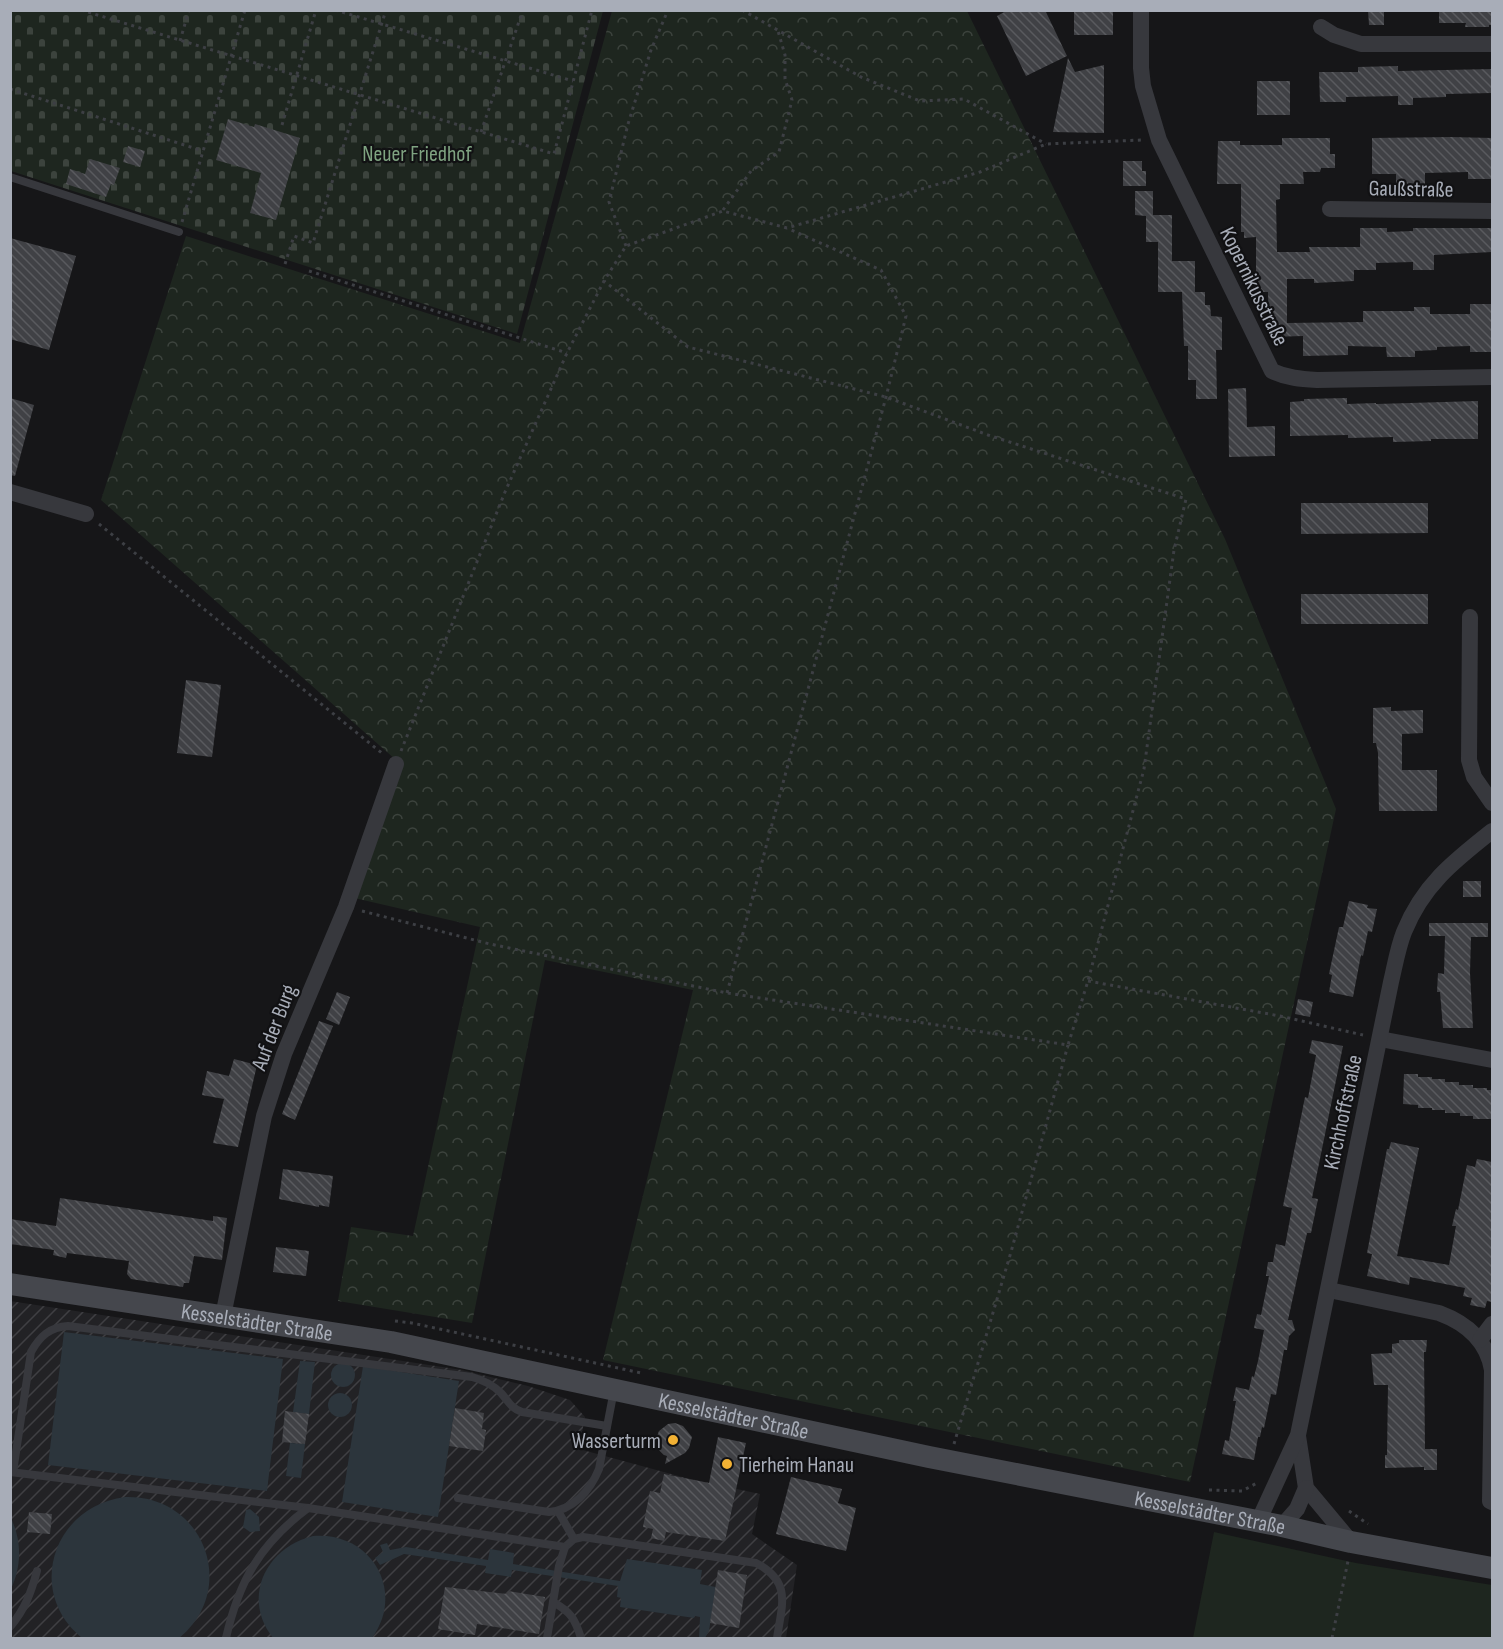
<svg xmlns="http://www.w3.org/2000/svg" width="1503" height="1649" font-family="'Sofia Sans Condensed',sans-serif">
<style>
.industrial{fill:url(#industrial-furrows)}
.green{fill:#1e261f}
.forest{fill:url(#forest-crowns)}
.cemetery{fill:url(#cemetery-stones)}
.water{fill:#2c353c}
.building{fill:url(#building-back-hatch)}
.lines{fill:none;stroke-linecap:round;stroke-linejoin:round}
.path{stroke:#3d3f44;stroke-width:3;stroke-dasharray:3 4.5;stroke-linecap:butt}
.lane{stroke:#37383d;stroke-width:8}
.street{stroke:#37383d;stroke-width:16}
.secondary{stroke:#45474d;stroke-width:22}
.poi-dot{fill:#f2b134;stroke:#111113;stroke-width:2}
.labels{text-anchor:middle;stroke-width:4.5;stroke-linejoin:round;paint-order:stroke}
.park-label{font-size:22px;fill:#7fa381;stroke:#111113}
.street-label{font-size:22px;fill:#a8adb8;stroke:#111113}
.poi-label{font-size:22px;fill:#a8adb8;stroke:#111113;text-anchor:end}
</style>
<defs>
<pattern id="industrial-furrows" width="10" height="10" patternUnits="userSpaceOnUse" patternTransform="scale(1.5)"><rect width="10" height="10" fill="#222225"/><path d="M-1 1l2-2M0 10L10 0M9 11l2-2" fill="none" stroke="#3f3f43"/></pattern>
<pattern id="forest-crowns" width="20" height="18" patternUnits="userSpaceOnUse" patternTransform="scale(1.5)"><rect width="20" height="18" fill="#1e261f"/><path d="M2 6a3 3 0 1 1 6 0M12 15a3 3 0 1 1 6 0" fill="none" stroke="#3c433d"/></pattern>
<pattern id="cemetery-stones" width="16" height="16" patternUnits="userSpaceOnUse" patternTransform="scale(1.5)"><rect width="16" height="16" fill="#1e261f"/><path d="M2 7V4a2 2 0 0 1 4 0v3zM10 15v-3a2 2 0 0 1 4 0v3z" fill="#3c433d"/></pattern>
<pattern id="building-back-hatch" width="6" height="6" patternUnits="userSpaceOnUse" patternTransform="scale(1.5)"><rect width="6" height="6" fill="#404145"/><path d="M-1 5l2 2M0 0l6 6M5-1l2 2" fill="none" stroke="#595a5e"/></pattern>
</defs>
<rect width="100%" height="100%" fill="#161618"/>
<polygon class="industrial" points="10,1301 462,1370 528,1386 570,1400 585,1417 579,1449 686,1478 760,1494 752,1534 797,1565 786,1638 11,1638"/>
<polygon class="green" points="1214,1532 1356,1563 1492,1585 1492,1638 1193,1638"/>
<polygon class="forest" points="612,11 967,11 1225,539 1336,809 1190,1482 603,1360 693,990 545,960 472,1323 338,1301 351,1227 413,1236 480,927 350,897 396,760 101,500 186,236 520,343"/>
<polygon class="cemetery" points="11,11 603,11 517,334 11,171"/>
<g class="water">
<polygon points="64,1332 283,1359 267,1491 48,1465"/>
<polygon points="300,1361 315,1362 309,1414 293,1412"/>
<circle cx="343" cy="1375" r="12"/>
<polygon points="363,1366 459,1381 438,1517 342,1502"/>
<circle cx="340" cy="1405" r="12"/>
<polygon points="290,1443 305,1444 301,1478 286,1476"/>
<path d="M125 1497C203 1494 240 1588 179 1638H82C25 1592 53 1506 125 1497Z"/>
<polygon points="250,1509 259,1517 260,1531 250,1532 243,1527 246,1510"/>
<path d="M10 1516C22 1540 22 1565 11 1589Z"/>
<path d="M313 1536C371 1531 406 1591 372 1638H273C241 1598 266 1547 313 1536Z"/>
<polygon points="387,1543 390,1550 406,1547 488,1560 490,1549 514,1553 513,1564 620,1581 627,1559 702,1570 700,1584 716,1587 709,1631 705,1638 699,1638 700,1617 695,1616 694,1618 620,1607 621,1598 617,1597 618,1586 512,1570 511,1577 485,1573 486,1566 404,1554 380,1565 375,1558 383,1552 380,1545"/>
</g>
<g class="building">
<polygon points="1008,10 1045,10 1067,56 1026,76 997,16"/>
<rect x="1074" y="10" width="39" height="25"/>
<polygon points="1368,10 1384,10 1384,25 1369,25"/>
<polygon points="1439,10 1492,10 1492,25 1489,25 1489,27 1465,27 1466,23 1439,23"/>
<polygon points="1068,58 1075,72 1104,65 1104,133 1053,132"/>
<polygon points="1398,66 1398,71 1492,69 1492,93 1446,94 1446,97 1413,98 1413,105 1398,105 1398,96 1346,97 1346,102 1320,102 1319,72 1358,72 1358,67"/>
<rect x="1257" y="81" width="33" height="34"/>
<polygon points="228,119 254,127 255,124 300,138 276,220 250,213 261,173 216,160"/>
<polygon points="1451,137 1492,138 1492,179 1468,179 1468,172 1425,173 1425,192 1396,194 1396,174 1372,174 1372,138"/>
<polygon points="1282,138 1330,138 1330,154 1335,154 1335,168 1321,168 1320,172 1303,172 1304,184 1280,184 1280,199 1276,200 1277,252 1310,252 1309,247 1360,247 1360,228 1387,228 1387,232 1413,231 1413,228 1492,228 1492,252 1434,255 1434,270 1413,270 1413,262 1376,263 1376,270 1354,270 1354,281 1314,283 1314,279 1287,279 1287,323 1363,322 1363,311 1414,311 1414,307 1430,307 1430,314 1470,314 1470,304 1492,304 1492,352 1470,352 1470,346 1437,347 1437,350 1415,351 1415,357 1387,357 1386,347 1348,346 1348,355 1303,356 1303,336 1269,337 1268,292 1256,292 1256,237 1244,238 1244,232 1241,232 1241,184 1217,184 1218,141 1240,141 1240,145 1282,145"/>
<polygon points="128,146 145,151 140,167 123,162"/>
<polygon points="90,159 120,168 114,185 111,184 106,197 66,184 70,169 85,174"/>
<polygon points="1123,161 1142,161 1142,171 1146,171 1146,186 1123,186"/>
<polygon points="1135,191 1153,191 1153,215 1172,215 1172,261 1195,261 1195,292 1205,292 1205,305 1210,305 1211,316 1222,317 1222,350 1216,350 1217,399 1196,399 1196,380 1188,380 1188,346 1184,346 1182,292 1158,292 1158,242 1146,242 1146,216 1135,215"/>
<polygon points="10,238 76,256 49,350 10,339"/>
<polygon points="1246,388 1247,427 1275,426 1275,456 1229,457 1228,389"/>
<polygon points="10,398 34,405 15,476 10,475"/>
<polygon points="1347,398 1347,404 1376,403 1376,404 1478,401 1478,439 1431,439 1431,441 1393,442 1393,437 1348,438 1348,435 1290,436 1290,402 1304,401 1304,399"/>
<polygon points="1301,503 1428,503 1428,533 1301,534"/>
<rect x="1301" y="594" width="127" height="30"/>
<polygon points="186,680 221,685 212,757 177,753"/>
<polygon points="1391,707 1391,711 1423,710 1423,733 1402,734 1402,770 1437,770 1437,811 1379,811 1378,753 1376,743 1373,743 1373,708"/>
<rect x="1463" y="881" width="18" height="16"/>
<polygon points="1349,901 1368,905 1367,908 1377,909 1372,932 1368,931 1363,956 1361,955 1353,997 1329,992 1332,975 1329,974 1339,927 1343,927"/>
<polygon points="1429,923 1488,923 1488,937 1471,937 1470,973 1473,1028 1443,1028 1440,992 1437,992 1438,973 1444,974 1445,936 1429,936"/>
<polygon points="337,992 350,997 339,1025 326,1019"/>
<polygon points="1298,999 1313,1002 1310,1017 1295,1014"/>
<polygon points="319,1021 333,1026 295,1120 282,1114"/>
<polygon points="1312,1040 1343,1046 1312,1198 1318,1199 1311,1233 1307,1233 1288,1320 1292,1320 1295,1330 1289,1336 1287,1350 1284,1350 1276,1395 1271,1394 1264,1428 1262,1427 1260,1437 1258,1437 1254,1460 1222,1454 1225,1440 1229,1441 1236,1401 1233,1401 1236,1387 1249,1390 1252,1376 1254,1377 1258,1361 1264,1330 1254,1328 1257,1314 1261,1315 1269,1276 1266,1276 1268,1262 1273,1262 1276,1244 1285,1246 1292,1208 1283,1206 1305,1097 1308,1098 1316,1055 1309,1053"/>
<polygon points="234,1059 257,1065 238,1147 213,1143 224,1099 202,1095 207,1071 229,1076"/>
<polygon points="1404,1074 1418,1074 1418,1077 1432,1077 1432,1079 1445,1079 1445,1082 1459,1082 1459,1085 1473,1085 1473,1088 1487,1088 1487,1090 1492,1090 1492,1119 1473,1119 1473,1116 1460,1116 1460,1113 1445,1113 1445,1110 1432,1110 1432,1108 1418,1108 1418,1105 1403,1104"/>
<polygon points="1391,1142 1419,1148 1397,1256 1449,1265 1456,1226 1452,1226 1456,1209 1458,1210 1467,1165 1475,1167 1477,1159 1492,1162 1492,1302 1487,1301 1485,1308 1470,1305 1472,1298 1463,1296 1465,1288 1410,1277 1409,1285 1367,1276 1372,1254 1367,1253 1387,1149 1389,1149"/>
<polygon points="283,1169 333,1176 329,1207 319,1205 319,1207 279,1199"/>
<polygon points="60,1198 213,1221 213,1216 227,1218 222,1260 194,1256 189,1283 184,1283 183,1287 131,1279 127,1274 129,1261 67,1253 66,1258 53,1255 54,1250 10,1244 10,1219 56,1226"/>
<polygon points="276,1247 309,1251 306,1276 273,1272"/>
<polygon points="1399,1340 1427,1340 1426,1352 1424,1352 1425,1449 1437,1449 1437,1470 1424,1470 1424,1467 1385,1468 1385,1455 1387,1455 1388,1385 1374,1385 1371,1354 1392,1353 1392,1344 1399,1343"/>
<polygon points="455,1408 484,1413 482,1429 486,1430 483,1451 449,1446"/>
<polygon points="285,1411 309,1414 305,1444 282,1442"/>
<polygon points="668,1424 675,1423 683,1426 692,1437 689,1448 685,1453 665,1464 667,1456 664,1455 659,1450 656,1439 659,1431"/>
<polygon points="718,1437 746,1443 725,1541 666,1532 664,1541 651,1538 653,1529 643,1527 650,1491 660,1493 664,1474 709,1483"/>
<polygon points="791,1477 842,1489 838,1503 856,1508 846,1551 776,1534"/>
<polygon points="29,1512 52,1514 50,1534 27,1532"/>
<polygon points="718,1570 747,1575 739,1628 710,1623"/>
<polygon points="445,1587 507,1594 508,1591 545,1597 539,1634 477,1624 475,1635 438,1629"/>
</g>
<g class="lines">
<g class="path">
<polyline points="81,10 554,154 592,10"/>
<polyline points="335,10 573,81"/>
<polyline points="742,10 861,77 920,101 964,99 1046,144"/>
<polyline points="180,41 189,10"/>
<polyline points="10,89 203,151"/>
<polyline points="282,125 316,10"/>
<polyline points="481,132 523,10"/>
<polyline points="723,210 751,171 779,152 792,100 785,79 785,55 778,31"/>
<polyline points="182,222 245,10"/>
<polyline points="626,246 609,202 628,124 651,50 668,10"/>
<polyline points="285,264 294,236 313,243 386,10"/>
<polyline points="309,271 567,353"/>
<polyline points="99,524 383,754"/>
<polyline points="401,751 505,492 567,353 604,281 626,246 723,211 787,228 980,172 1046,144 1141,140"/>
<polyline points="362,911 490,944 727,993 1068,1045 1088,981 1144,769 1174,550 1186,499 988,435 886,397 688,347 604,281"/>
<polyline points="1088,981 1280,1016 1363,1035"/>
<polyline points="727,993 886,397 906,316 881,270 789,229"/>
<polyline points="395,1321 412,1323 641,1373"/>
<polyline points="954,1444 1011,1252 1068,1045"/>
<polyline points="1209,1490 1242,1491 1257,1483"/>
<polyline points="1349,1511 1368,1524"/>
<polyline points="1332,1638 1348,1561"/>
</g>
<g class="lane">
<polyline points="10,177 179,232"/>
<path d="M10 1472 308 1508 565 1547 574 1539 583 1537 756 1563C792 1582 782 1604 777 1638"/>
<path d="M13 1472 31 1352C40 1336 50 1327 68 1326L472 1377C483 1380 493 1385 501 1393 509 1402 511 1408 522 1412L607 1426"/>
<path d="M458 1498 549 1512C573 1510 590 1491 599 1469L614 1390"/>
<polyline points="558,1511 574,1539"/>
<path d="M553 1602C571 1612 575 1619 581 1638"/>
<path d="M10 1627C25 1609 31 1593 37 1571"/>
<path d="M226 1638C239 1581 260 1544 308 1508"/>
<polyline points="547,1638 559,1566 565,1547"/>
</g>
<g class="street">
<path d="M1141 10V68L1143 86 1159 140 1272 371C1287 378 1301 379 1317 380L1492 377"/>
<polyline points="1321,27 1334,35 1361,44 1492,44"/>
<polyline points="1330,209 1492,211"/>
<polyline points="10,492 86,514"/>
<polyline points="1470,617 1469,760 1474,777 1492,803"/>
<polyline points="1380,1039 1492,1060"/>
<path d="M1329 1290 1439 1313C1466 1323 1487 1340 1492 1370L1490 1501 1492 1502"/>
<polyline points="223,1316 264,1116 284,1054 346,907 396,764"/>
<polyline points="1480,1340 1492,1324"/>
<polyline points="1298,1436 1306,1488 1351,1542"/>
<path d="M1258 1522 1298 1435 1391 982C1395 965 1398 947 1404 932 1423 885 1454 861 1492 831"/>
<polyline points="1282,1526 1297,1509 1306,1488"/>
</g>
<path class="secondary" id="s1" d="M10 1284 391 1342 929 1457 1282 1526 1351 1542 1492 1568"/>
</g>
<g class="poi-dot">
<circle cx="673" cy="1440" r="6"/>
<circle cx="727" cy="1464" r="6"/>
</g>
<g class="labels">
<g class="park-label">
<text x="417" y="161">Neuer Friedhof</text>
</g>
<g class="street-label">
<text transform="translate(1411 188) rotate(1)" y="8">Gaußstraße</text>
<text transform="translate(1255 286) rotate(64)" y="8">Kopernikusstraße</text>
<text transform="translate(273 1027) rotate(-69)" y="8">Auf der Burg</text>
<text transform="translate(1342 1112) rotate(-78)" y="8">Kirchhoffstraße</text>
<text dy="8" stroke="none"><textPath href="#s1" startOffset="250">Kesselstädter Straße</textPath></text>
<text dy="8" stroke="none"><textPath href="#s1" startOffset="736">Kesselstädter Straße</textPath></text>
<text dy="8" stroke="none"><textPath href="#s1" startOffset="1222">Kesselstädter Straße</textPath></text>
</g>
<g class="poi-label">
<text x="661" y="1448">Wasserturm</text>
<text x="739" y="1472" text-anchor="start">Tierheim Hanau</text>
</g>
</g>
<rect width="1503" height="1649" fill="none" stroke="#a8adb8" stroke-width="24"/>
</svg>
